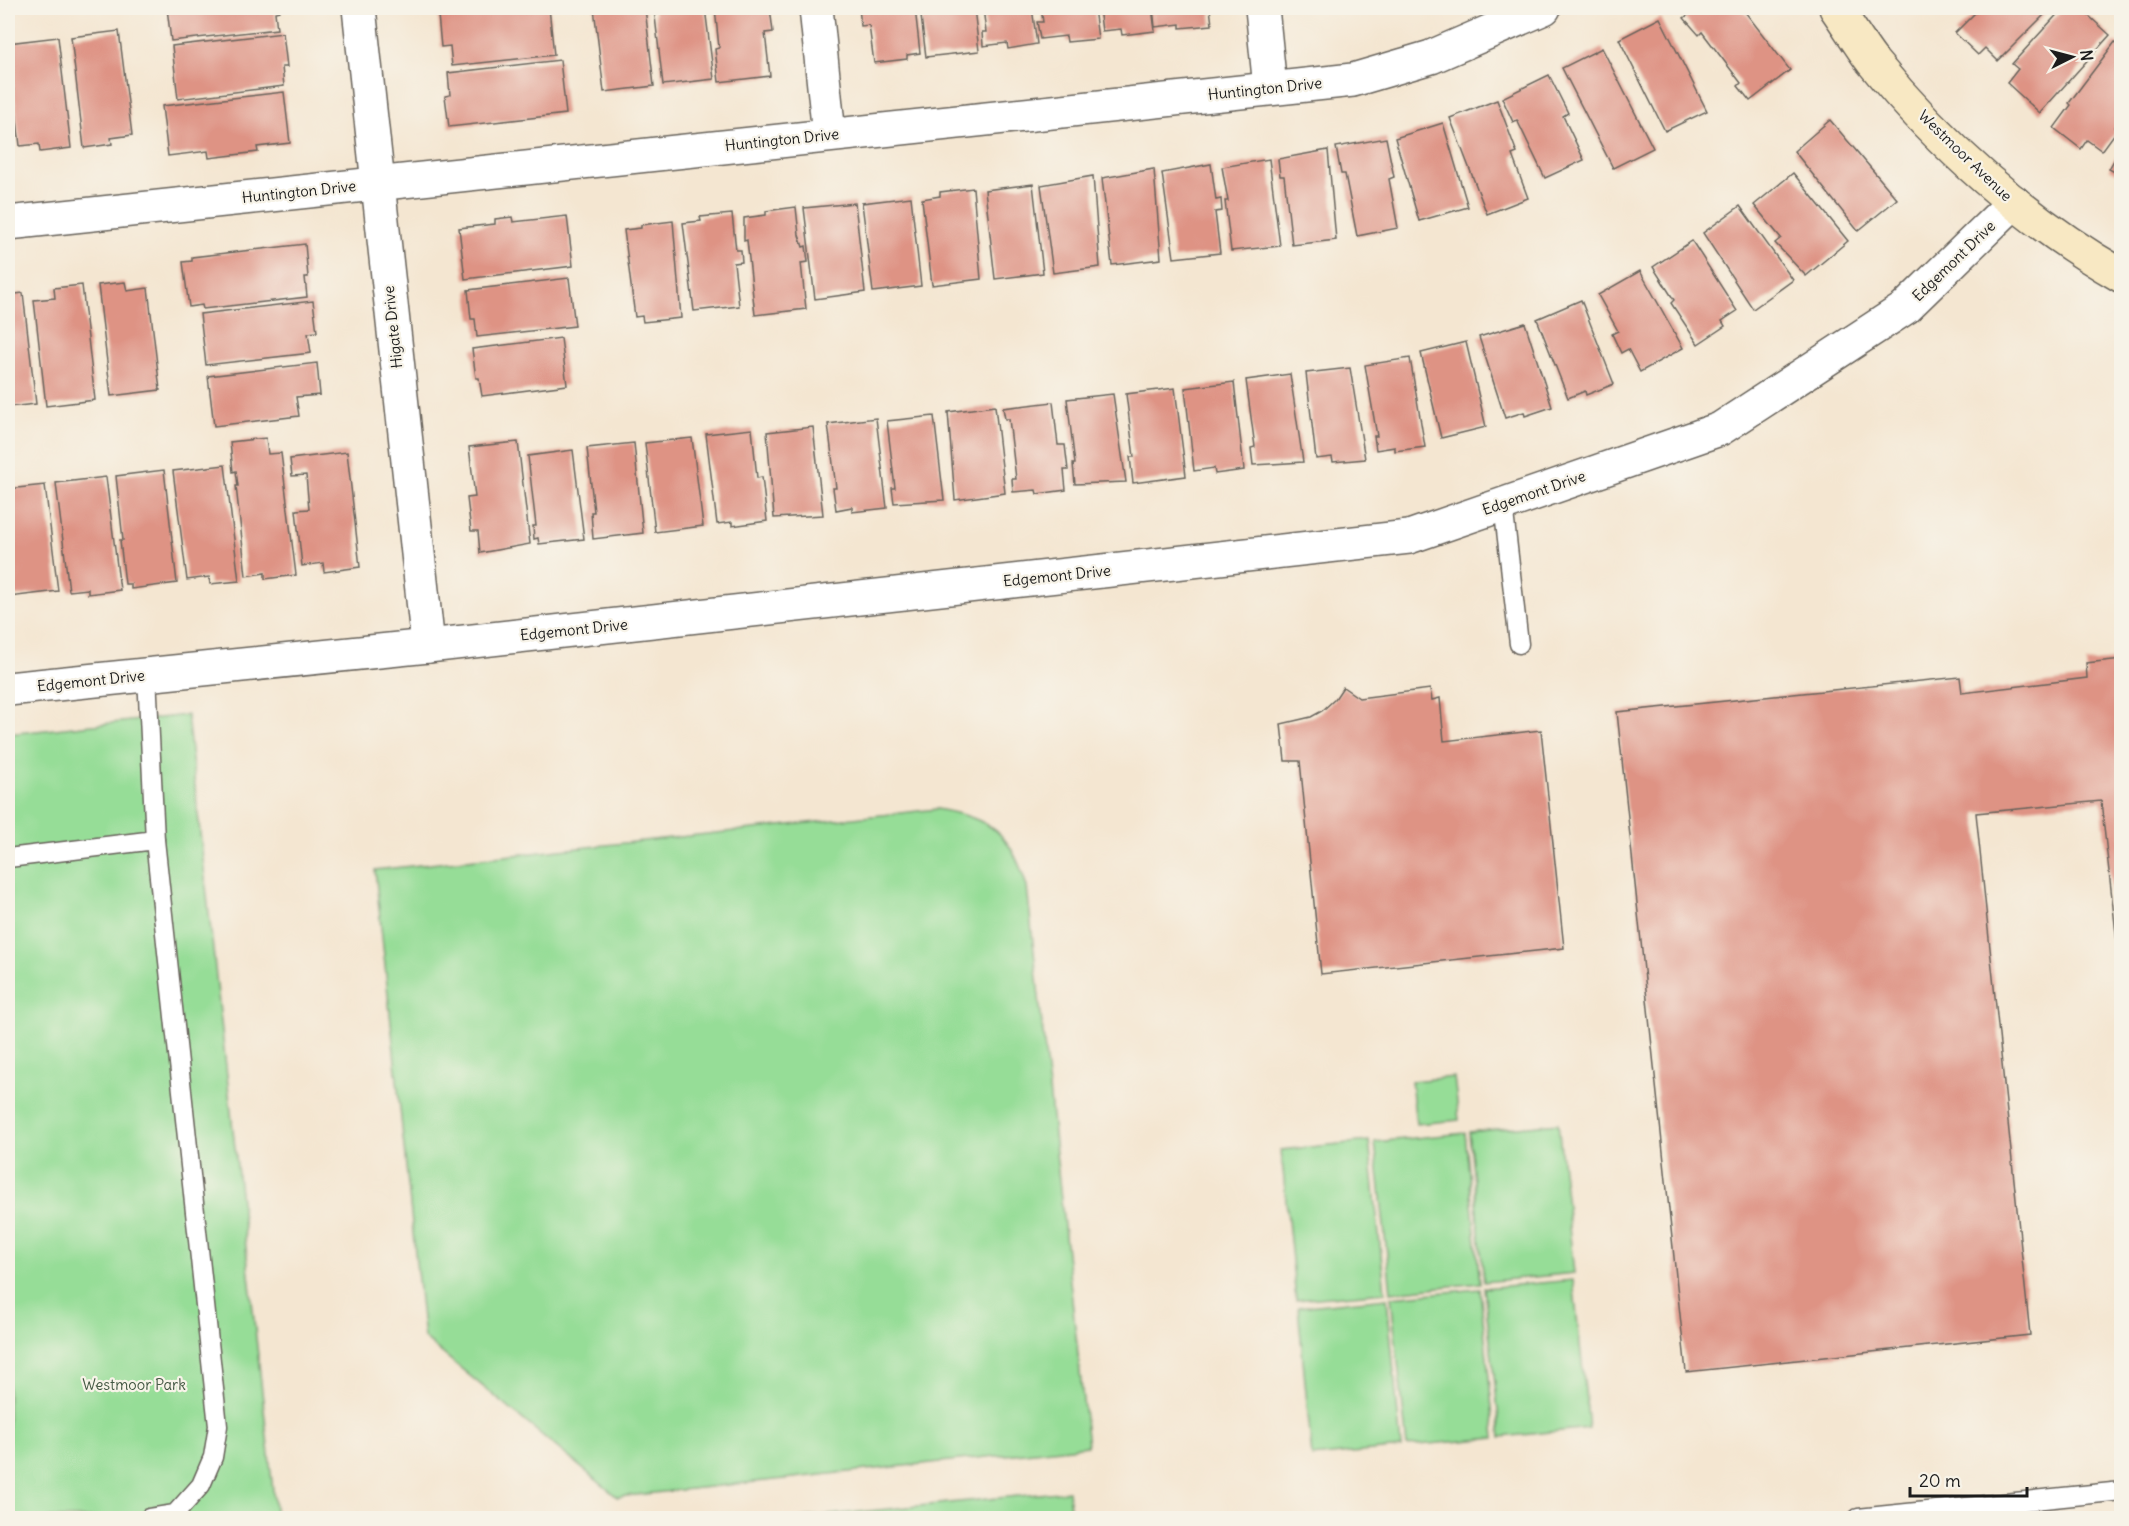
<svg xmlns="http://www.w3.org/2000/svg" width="2129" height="1526" font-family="Delius,sans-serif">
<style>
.green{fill:#96dd97;stroke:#597c5a;stroke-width:1.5}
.building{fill:#de9384}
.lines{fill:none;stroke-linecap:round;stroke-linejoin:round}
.lane-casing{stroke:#68635b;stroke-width:21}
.street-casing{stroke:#68635b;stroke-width:36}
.secondary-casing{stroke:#68635b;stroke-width:36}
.lane{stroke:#fff;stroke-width:18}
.street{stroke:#fff;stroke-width:33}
.secondary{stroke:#f8e8c3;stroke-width:33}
.labels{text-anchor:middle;stroke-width:4.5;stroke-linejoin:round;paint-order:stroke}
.street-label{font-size:15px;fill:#1c1c1c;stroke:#f7f3e8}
.park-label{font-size:15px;fill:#415641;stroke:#f7f3e8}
</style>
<rect width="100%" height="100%" fill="#f7f3e8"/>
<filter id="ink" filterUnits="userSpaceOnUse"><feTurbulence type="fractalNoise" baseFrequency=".0167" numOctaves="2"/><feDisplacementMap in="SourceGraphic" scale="12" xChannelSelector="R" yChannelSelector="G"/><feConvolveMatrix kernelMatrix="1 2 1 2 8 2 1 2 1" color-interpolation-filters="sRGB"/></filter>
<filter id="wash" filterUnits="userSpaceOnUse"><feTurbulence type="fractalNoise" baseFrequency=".008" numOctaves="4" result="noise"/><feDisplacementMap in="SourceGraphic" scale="24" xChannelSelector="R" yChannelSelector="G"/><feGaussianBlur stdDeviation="1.35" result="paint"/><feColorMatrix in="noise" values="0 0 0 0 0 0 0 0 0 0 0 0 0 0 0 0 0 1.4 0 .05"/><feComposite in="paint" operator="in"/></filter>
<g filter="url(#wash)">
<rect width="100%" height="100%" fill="#f4e6d1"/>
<g class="green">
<polygon points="187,715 276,1518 8,1518 8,734"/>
<path d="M937 809C992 819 1010 832 1027 887L1088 1446 617 1497 424 1338 375 870Z"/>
<polygon points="1454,1077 1459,1120 1416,1124 1411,1081"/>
<polygon points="1558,1123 1574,1273 1484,1282 1469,1132"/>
<polygon points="1465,1133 1480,1283 1391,1292 1375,1142"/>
<polygon points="1369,1141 1385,1292 1296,1300 1281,1150"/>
<polygon points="1573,1280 1589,1428 1501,1437 1484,1288"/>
<polygon points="1480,1289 1495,1438 1407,1446 1391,1297"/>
<polygon points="1387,1298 1401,1448 1312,1457 1298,1307"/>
<polygon points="1068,1491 1071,1518 800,1518"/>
</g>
<g id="blocks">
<g class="building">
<polygon points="167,8 279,8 280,11 275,12 277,29 171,41"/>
<polygon points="512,8 549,8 554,55 452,66 450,46 441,47 438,15"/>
<polygon points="594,8 645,8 654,86 604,92"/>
<polygon points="654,8 705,8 714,79 663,85"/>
<polygon points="715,8 770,8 773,32 765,33 770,76 719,82 715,49 719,48"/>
<polygon points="859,8 915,8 920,53 907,55 907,59 874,63 869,25 861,26"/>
<polygon points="920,8 974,8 979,51 926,57"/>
<polygon points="983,8 1032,8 1037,44 1008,49 1007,43 983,46 982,32 986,32"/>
<polygon points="1041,8 1094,8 1098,39 1067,42 1066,36 1040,39 1037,22 1043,22"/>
<polygon points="1099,8 1152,8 1155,31 1122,35 1121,29 1102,31"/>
<polygon points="1153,8 1210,8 1212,25 1180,28 1180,24 1155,27"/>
<polygon points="1698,8 1742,8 1790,70 1750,101 1738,86 1741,83 1702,32 1699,35 1684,18"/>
<polygon points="1980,8 2051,8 1998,61 1985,48 1978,55 1955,33"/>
<polygon points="2063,8 2080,8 2110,35 2040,113 2007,83 2018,69 2012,64"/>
<polygon points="1660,18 1707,111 1665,131 1619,39"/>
<polygon points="119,31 132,135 111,138 112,144 84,148 71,37"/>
<polygon points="283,33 287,67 282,67 284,86 178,99 172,46"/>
<polygon points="58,37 71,148 40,152 39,144 20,146 8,43"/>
<polygon points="2115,42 2122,46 2122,117 2115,127 2118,129 2102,151 2087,140 2081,149 2054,128 2071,105 2069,103"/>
<polygon points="1602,48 1653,148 1613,168 1562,68"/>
<polygon points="560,60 566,114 449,127 445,96 450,95 448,73"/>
<polygon points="1549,75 1568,113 1563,116 1584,160 1545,178 1517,120 1513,122 1502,98"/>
<polygon points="284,92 290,143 257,147 258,152 209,158 208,151 168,156 162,106"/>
<polygon points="1497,100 1517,153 1512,155 1528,198 1487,214 1450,118"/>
<polygon points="1830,120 1897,199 1858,231 1794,151"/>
<polygon points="1443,123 1468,207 1419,221 1395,138"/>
<polygon points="1386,138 1394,177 1389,179 1398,228 1357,236 1345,174 1341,174 1336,147"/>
<polygon points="2122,146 2122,176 2109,169"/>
<polygon points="1328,150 1336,240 1292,245 1284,176 1280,176 1278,159"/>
<polygon points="1269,159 1280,246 1231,251 1225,201 1228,201 1222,167"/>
<polygon points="1211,164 1216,200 1221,199 1222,211 1215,212 1220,253 1174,258 1162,173"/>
<polygon points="1154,169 1161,259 1112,265 1102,178"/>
<polygon points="1793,173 1848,241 1806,276 1775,243 1781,238 1754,205"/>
<polygon points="1093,176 1100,267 1053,273 1041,185"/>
<polygon points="1033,184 1043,273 995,279 985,190"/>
<polygon points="973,188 981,279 932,285 922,199 940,196 940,192"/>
<polygon points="911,197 921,286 873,292 862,203"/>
<polygon points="855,203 865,292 815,299 804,208"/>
<polygon points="1740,206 1793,280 1753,309 1703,233"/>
<polygon points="796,207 799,235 803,247 806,246 808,262 801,263 806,309 755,315 747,240 744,241 744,218 766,215 766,211"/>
<polygon points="732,214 736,250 741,250 742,262 734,263 739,306 694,311 683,223 701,221 700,217"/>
<polygon points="567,216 573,266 465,279 459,228 495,224 495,219 512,217 513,222"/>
<polygon points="673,221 681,318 643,322 642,316 635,317 624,230 641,228 641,225"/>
<polygon points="1692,241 1737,311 1722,321 1725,326 1698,344 1671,303 1674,300 1653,267"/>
<polygon points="305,244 308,277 305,277 307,297 203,309 202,305 189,307 183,262 192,261 192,257"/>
<polygon points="1640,271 1683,348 1640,372 1628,349 1621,353 1612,334 1618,331 1598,295"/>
<polygon points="569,278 575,326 477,337 475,319 471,319 468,290"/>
<polygon points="125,282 127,291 148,288 160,390 111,396 98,285"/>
<polygon points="82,285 95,400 46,406 34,300 55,298 54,288"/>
<polygon points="23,293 36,404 8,407 8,295"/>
<polygon points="1581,300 1614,384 1586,395 1585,391 1568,398 1537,319"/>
<polygon points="313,301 317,332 308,333 311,353 206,365 200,314"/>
<polygon points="1525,323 1552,407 1525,416 1524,412 1505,418 1479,337"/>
<polygon points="561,338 567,385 482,396 479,378 476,378 472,349"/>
<polygon points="1466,342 1486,427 1441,438 1421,353"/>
<polygon points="1410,358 1425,447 1395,451 1395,447 1376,450 1374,436 1377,436 1365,365"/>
<polygon points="317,363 320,395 296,397 299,416 214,426 208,376"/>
<polygon points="1350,368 1365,459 1333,462 1332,457 1316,459 1306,373"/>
<polygon points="1290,374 1303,462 1253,465 1251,448 1255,447 1246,380"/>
<polygon points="1234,382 1244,470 1215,474 1214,468 1194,471 1185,388"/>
<polygon points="1175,388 1186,476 1133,483 1130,457 1134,457 1126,394"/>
<polygon points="1113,394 1126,482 1075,484 1073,464 1075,464 1067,399"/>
<polygon points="1053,402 1058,445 1065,445 1068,470 1064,470 1066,490 1037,494 1036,490 1013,492 1012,479 1016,479 1009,419 1005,419 1003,408"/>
<polygon points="995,406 1005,493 955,500 948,412"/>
<polygon points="934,416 944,500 894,503 892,488 895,488 887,421"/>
<polygon points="876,418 887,508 852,512 852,507 836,510 833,488 836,488 828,424"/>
<polygon points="813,427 823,515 774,518 767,432"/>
<polygon points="752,429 757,478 762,477 767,521 732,526 732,522 717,524 706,434"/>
<polygon points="266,438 268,454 281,453 296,575 265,579 265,573 246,576 236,486 238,486 236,471 233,472 230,442"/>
<polygon points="692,438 703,526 655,532 645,443"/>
<polygon points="518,442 530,544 480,553 478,531 471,531 467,498 475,497 469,447"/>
<polygon points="634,443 643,533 593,539 591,512 594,512 587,448"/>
<polygon points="573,450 584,539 539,544 538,538 534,539 533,526 536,526 528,456"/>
<polygon points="347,452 360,567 324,572 323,563 302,566 296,510 309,509 306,475 292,476 290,459"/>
<polygon points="225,465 239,581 210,584 209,577 187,580 173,471"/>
<polygon points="164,470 177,583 131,589 131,584 125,584 120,540 123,540 116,476"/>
<polygon points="106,477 120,590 88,594 88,589 69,591 56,483"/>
<polygon points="45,485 58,591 9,597 8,489"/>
<polygon points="2122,659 2122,986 2101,801 1976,813 2030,1335 1686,1372 1617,712 1960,677 1962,693 2087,678 2086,663"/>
<polygon points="1343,687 1359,698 1430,689 1432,700 1440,698 1444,741 1541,730 1564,948 1321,974 1300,761 1285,761 1281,724 1311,717 1322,711 1335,699"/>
</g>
</g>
</g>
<g filter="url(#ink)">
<use href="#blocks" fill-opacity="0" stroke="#68635b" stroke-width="1.5"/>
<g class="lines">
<defs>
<g id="lane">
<polyline points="1503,504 1519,644"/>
<polyline points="147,675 155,840 218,1426 213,1457 201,1485 175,1514 149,1518"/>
<polyline points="8,858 155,840"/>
<polyline points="1858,1518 2122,1491"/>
</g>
<g id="street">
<polyline points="359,8 428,646"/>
<polyline points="816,8 829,135"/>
<polyline points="1262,8 1270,88"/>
<polyline points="8,223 1353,80 1431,57 1544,8"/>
<polyline points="8,689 428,646 1409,537 1720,429 1905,308 2014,202"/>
</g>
<path id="secondary" d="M1836 8C1848 25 1859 44 1872 61 1940 145 2027 222 2122 276"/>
</defs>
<use href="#lane" class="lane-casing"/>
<use href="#street" class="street-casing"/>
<use href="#secondary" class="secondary-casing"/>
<use href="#lane" class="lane"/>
<use href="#street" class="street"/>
<use href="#secondary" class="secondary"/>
</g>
</g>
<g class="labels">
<g class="street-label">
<text transform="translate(1265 89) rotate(-6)" y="5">Huntington Drive</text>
<text transform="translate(782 140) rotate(-6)" y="5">Huntington Drive</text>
<text transform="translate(1965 156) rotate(44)" y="5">Westmoor Avenue</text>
<text transform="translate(299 192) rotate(-6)" y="5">Huntington Drive</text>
<text transform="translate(1954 261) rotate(-44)" y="5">Edgemont Drive</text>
<text transform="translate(393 327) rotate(-96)" y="5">Higate Drive</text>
<text transform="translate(1534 493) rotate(-19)" y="5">Edgemont Drive</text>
<text transform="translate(1057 576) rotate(-6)" y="5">Edgemont Drive</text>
<text transform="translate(574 630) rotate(-6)" y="5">Edgemont Drive</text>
<text transform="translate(91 681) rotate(-6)" y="5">Edgemont Drive</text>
</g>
<g class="park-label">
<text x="134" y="1390">Westmoor Park</text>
</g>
</g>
<rect width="2129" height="1526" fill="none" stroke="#f7f3e8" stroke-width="30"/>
<g transform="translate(2072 57) rotate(84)" stroke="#f7f3e8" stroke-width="4.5" paint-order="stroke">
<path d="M0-4.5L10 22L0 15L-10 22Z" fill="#1c1c1c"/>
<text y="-9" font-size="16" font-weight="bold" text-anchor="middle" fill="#1c1c1c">N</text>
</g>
<path d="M1910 1487v9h117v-9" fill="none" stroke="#1c1c1c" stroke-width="3"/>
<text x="1919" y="1487" font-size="18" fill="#1c1c1c" stroke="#f7f3e8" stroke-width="4.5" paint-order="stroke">20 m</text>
</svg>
